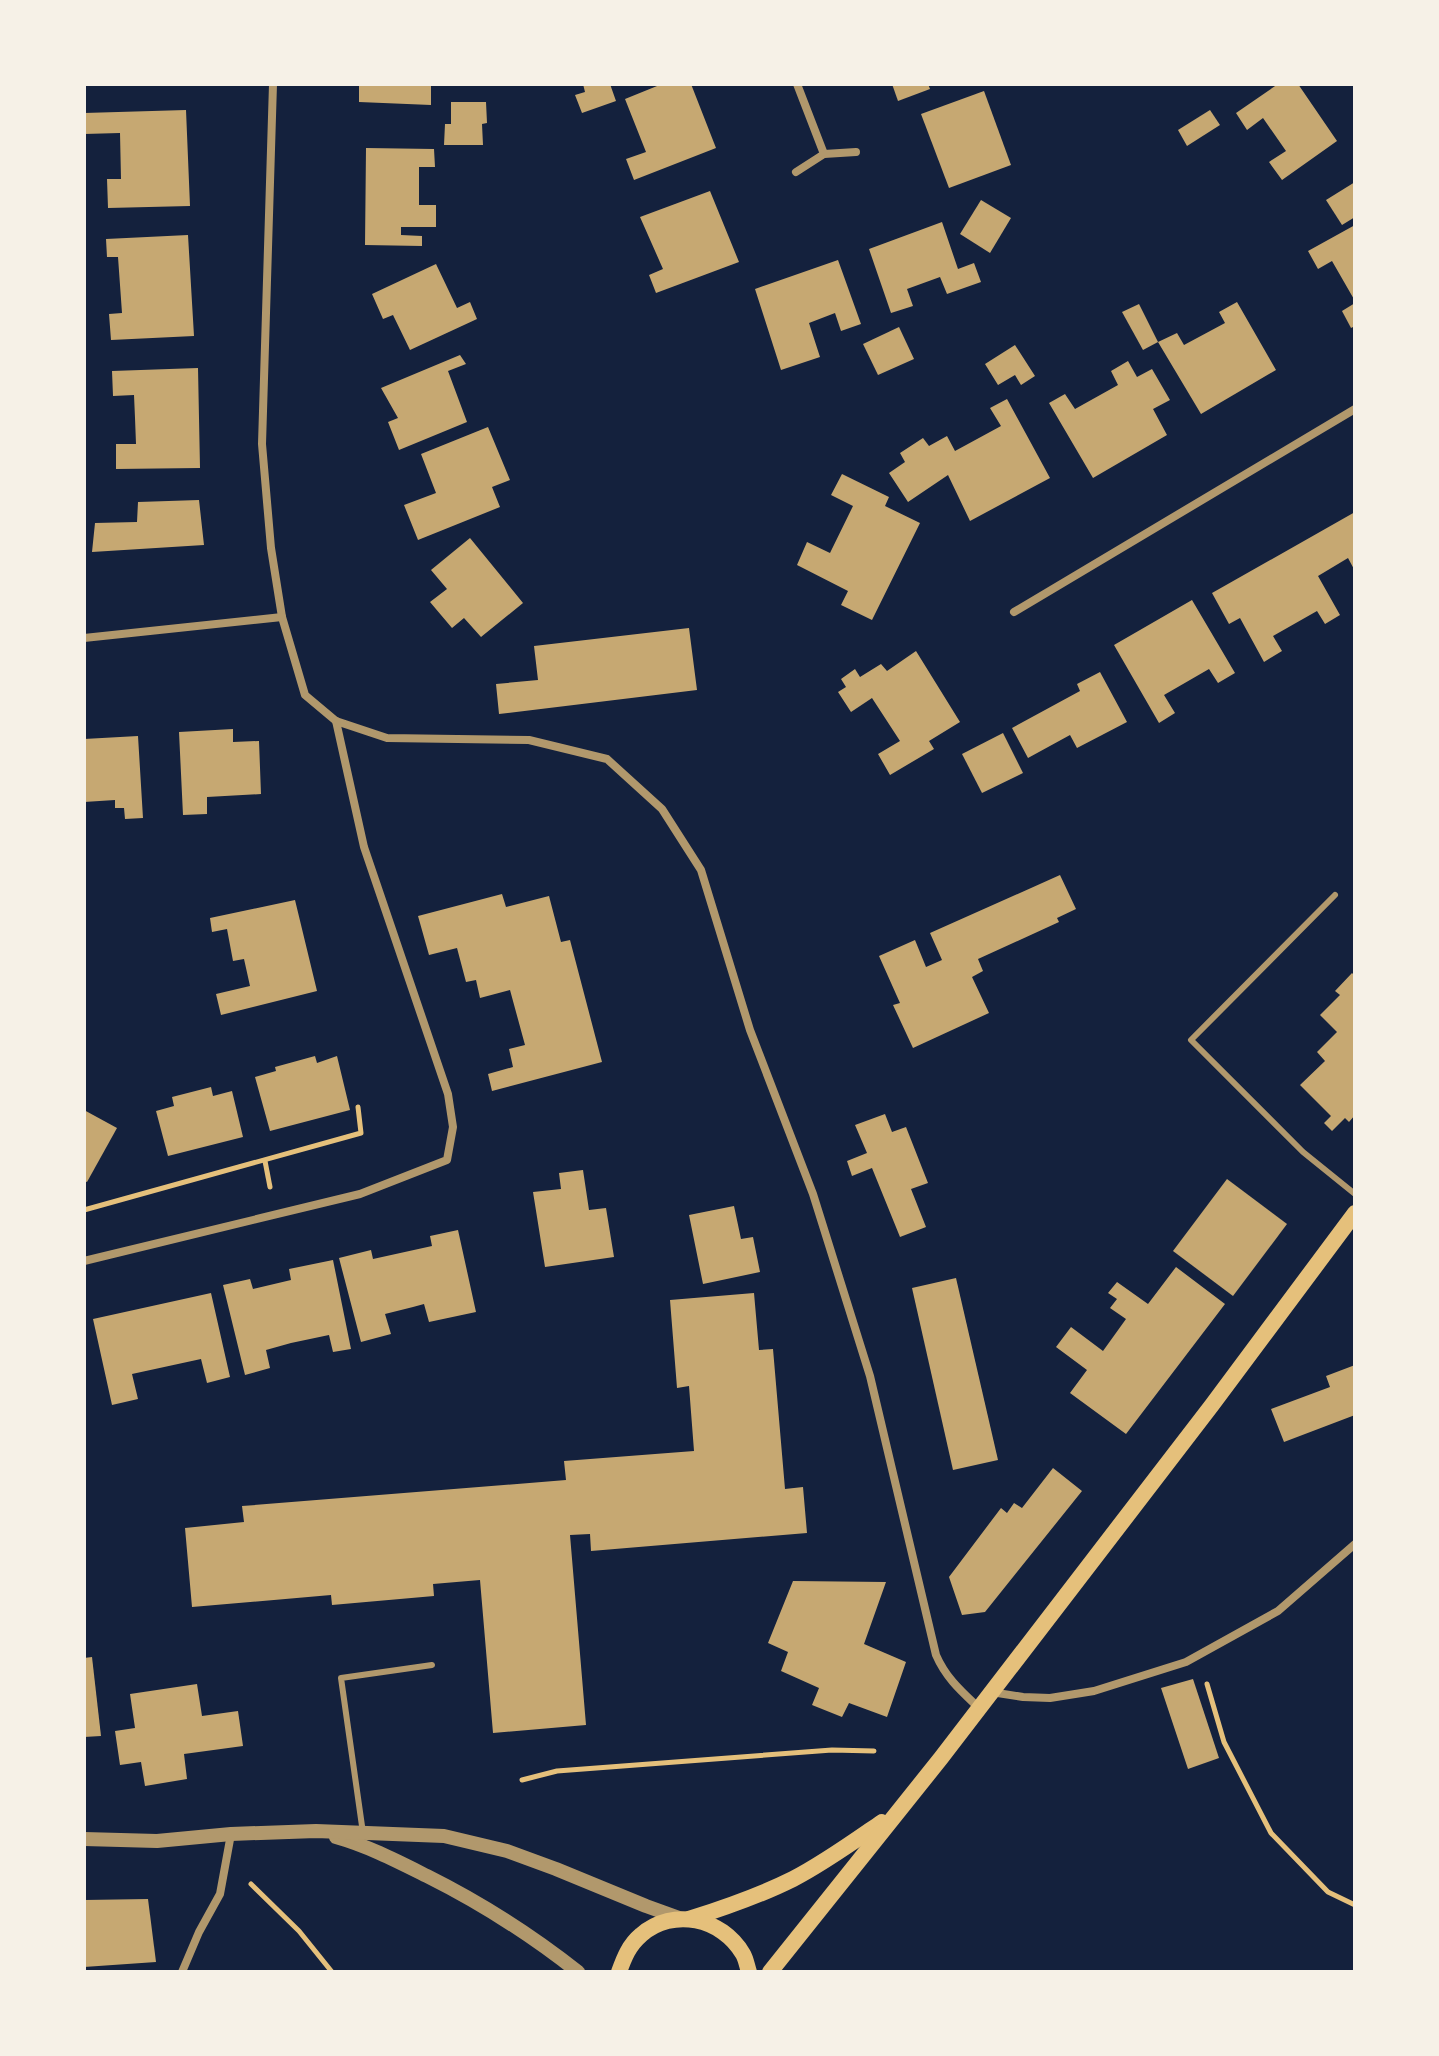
<svg xmlns="http://www.w3.org/2000/svg" width="1439" height="2056" font-family="Rubik,sans-serif">
<style>
.building{fill:#c6a872}
.lines{fill:none;stroke-linecap:round;stroke-linejoin:round}
.path{stroke:#e5c07b;stroke-width:5}
.service{stroke:#b1986c;stroke-width:6}
.minor{stroke:#b1986c;stroke-width:8}
.tertiary{stroke:#b1986c;stroke-width:14}
.secondary{stroke:#e5c07b;stroke-width:16}
</style>
<rect width="100%" height="100%" fill="#14213d"/>
<g class="building">
<polygon points="359,84 431,84 431,105 359,102"/>
<polygon points="583,84 610,84 616,101 582,113 575,95 585,92"/>
<polygon points="662,84 691,84 716,148 634,180 626,159 646,152 625,99"/>
<polygon points="892,84 928,84 930,89 898,101"/>
<polygon points="1278,84 1298,84 1337,141 1282,180 1269,162 1286,151 1263,118 1247,130 1236,113"/>
<polygon points="984,91 1011,165 949,188 921,114"/>
<polygon points="451,102 486,102 487,123 482,124 483,145 444,145 445,124 451,124"/>
<polygon points="186,110 190,206 108,208 107,179 121,179 120,133 84,134 84,113"/>
<polygon points="1210,110 1220,125 1187,146 1178,130"/>
<polygon points="366,148 434,149 435,167 419,167 419,205 436,205 436,227 401,227 401,235 422,236 422,246 365,245"/>
<polygon points="1355,182 1355,217 1342,225 1326,200"/>
<polygon points="710,191 739,262 656,293 649,275 663,269 640,217"/>
<polygon points="981,200 1011,218 990,253 960,234"/>
<polygon points="942,222 958,269 974,263 981,282 947,294 940,277 907,289 913,306 891,313 869,249"/>
<polygon points="1355,225 1355,301 1332,261 1318,269 1308,251"/>
<polygon points="188,235 194,336 111,340 109,314 122,313 118,257 107,257 106,239"/>
<polygon points="838,260 861,324 841,331 835,313 809,323 820,357 781,370 755,289"/>
<polygon points="436,264 457,308 470,302 477,319 410,350 393,315 383,319 372,294"/>
<polygon points="1237,302 1276,370 1201,414 1158,342 1177,333 1184,345 1225,323 1219,312"/>
<polygon points="1355,303 1355,326 1351,328 1342,311"/>
<polygon points="1139,304 1158,342 1143,350 1122,312"/>
<polygon points="899,327 914,359 878,375 863,344"/>
<polygon points="1015,345 1035,376 1021,385 1015,375 998,385 985,364"/>
<polygon points="460,355 466,364 448,371 467,422 399,450 388,422 398,418 381,388"/>
<polygon points="1128,361 1137,377 1152,369 1170,400 1153,409 1167,435 1093,478 1049,403 1065,394 1075,409 1118,385 1111,371"/>
<polygon points="198,368 200,468 116,469 116,444 136,444 135,418 134,395 113,396 112,371"/>
<polygon points="1007,399 1050,478 970,521 948,475 908,502 889,473 905,462 900,453 923,438 929,446 947,436 955,451 1001,426 990,408"/>
<polygon points="488,427 510,480 492,487 500,507 418,540 404,505 436,493 421,454"/>
<polygon points="842,474 889,497 885,506 920,523 872,620 841,605 848,591 797,565 807,542 830,553 853,506 831,495"/>
<polygon points="199,500 204,545 92,552 95,523 137,522 138,502"/>
<polygon points="1355,512 1355,571 1348,558 1318,576 1340,615 1325,624 1317,611 1273,636 1282,651 1264,662 1240,618 1229,624 1212,593"/>
<polygon points="470,538 523,603 481,637 464,618 452,628 430,602 447,589 431,570"/>
<polygon points="1192,600 1235,673 1218,683 1209,669 1164,695 1175,713 1159,723 1114,645"/>
<polygon points="689,628 697,690 499,714 496,684 538,680 534,646"/>
<polygon points="916,651 960,722 929,741 934,749 890,775 878,754 900,741 872,698 851,712 838,692 846,687 841,679 855,669 860,677 881,664 887,671"/>
<polygon points="1100,672 1127,722 1077,748 1070,735 1028,758 1012,728 1080,691 1077,684"/>
<polygon points="233,729 233,742 259,741 261,794 207,797 207,814 183,815 179,732"/>
<polygon points="1003,733 1023,773 982,793 962,754"/>
<polygon points="138,736 143,818 125,819 124,808 115,808 115,800 84,802 84,739"/>
<polygon points="1060,875 1076,909 1057,918 1059,922 978,959 983,971 972,977 989,1013 913,1048 893,1005 900,1003 879,956 915,940 926,967 942,960 930,933"/>
<polygon points="502,894 506,907 549,896 561,942 570,940 602,1062 492,1091 488,1074 513,1067 509,1049 525,1045 510,990 480,998 476,980 466,982 457,948 429,955 418,916"/>
<polygon points="295,900 317,991 221,1015 216,994 250,986 244,959 233,961 227,929 212,932 210,918"/>
<polygon points="1352,973 1355,976 1355,1115 1349,1122 1345,1118 1332,1131 1324,1123 1331,1116 1300,1085 1325,1061 1317,1052 1337,1032 1320,1015 1340,995 1335,991"/>
<polygon points="315,1056 317,1063 337,1056 350,1110 270,1131 255,1077 276,1071 275,1067"/>
<polygon points="211,1087 213,1096 232,1091 243,1137 168,1156 156,1111 174,1106 172,1097"/>
<polygon points="84,1110 117,1128 87,1182 84,1181"/>
<polygon points="885,1114 892,1132 906,1127 928,1183 911,1189 926,1227 900,1237 872,1168 852,1176 847,1161 867,1153 855,1125"/>
<polygon points="583,1170 589,1210 606,1208 614,1257 545,1267 533,1192 561,1189 559,1173"/>
<polygon points="1227,1179 1287,1224 1233,1296 1173,1251"/>
<polygon points="734,1206 741,1239 753,1237 760,1272 703,1284 689,1215"/>
<polygon points="458,1230 476,1312 429,1322 424,1304 413,1307 385,1314 391,1334 361,1342 339,1258 371,1250 373,1259 432,1246 430,1236"/>
<polygon points="333,1260 351,1349 333,1352 329,1335 291,1343 266,1350 270,1368 245,1375 223,1285 250,1279 253,1289 291,1280 289,1269"/>
<polygon points="1176,1267 1225,1304 1126,1434 1070,1393 1087,1370 1056,1347 1071,1327 1103,1351 1126,1319 1110,1308 1117,1299 1108,1293 1117,1282 1148,1304"/>
<polygon points="956,1278 998,1460 953,1470 912,1288"/>
<polygon points="211,1293 230,1377 207,1383 201,1359 132,1374 138,1399 112,1405 93,1319"/>
<polygon points="754,1293 759,1350 773,1349 785,1489 803,1487 807,1533 591,1551 590,1534 570,1535 586,1725 493,1733 480,1580 433,1584 434,1596 332,1605 331,1595 192,1607 185,1528 244,1522 242,1506 566,1480 564,1461 694,1451 689,1386 677,1388 670,1300"/>
<polygon points="1355,1365 1355,1415 1284,1442 1271,1409 1330,1387 1326,1376"/>
<polygon points="1053,1468 1082,1491 985,1612 962,1615 949,1577 1001,1508 1007,1513 1014,1503 1022,1508"/>
<polygon points="793,1581 886,1582 864,1644 906,1662 887,1717 849,1703 842,1717 812,1705 819,1688 781,1671 788,1652 768,1643"/>
<polygon points="92,1657 101,1736 84,1737 84,1658"/>
<polygon points="1193,1679 1219,1758 1188,1769 1161,1688"/>
<polygon points="197,1684 202,1716 238,1711 243,1746 184,1754 187,1779 145,1786 141,1762 120,1765 115,1731 135,1728 130,1694"/>
<polygon points="148,1899 156,1962 84,1967 84,1900"/>
</g>
<g class="lines">
<g class="path">
<polyline points="265,1161 270,1187"/>
<polyline points="84,1210 361,1133 358,1107"/>
<polyline points="1207,1684 1224,1742 1271,1833 1328,1892 1355,1905"/>
<polyline points="522,1780 557,1771 832,1750 874,1751"/>
<polyline points="251,1884 299,1931 332,1972"/>
</g>
<g class="service">
<polyline points="1335,895 1191,1040 1303,1152 1355,1194"/>
<polyline points="363,1833 341,1678 432,1665"/>
</g>
<g class="minor">
<path d="M273 84 262 444 271 548 282 617 305 695 336 721 387 738 529 740 607 759 662 809 701 870 750 1030 813 1194 870 1376 936 1655C946 1678 961 1691 979 1708"/>
<polyline points="797,84 824,154"/>
<polyline points="796,172 824,154 856,152"/>
<polyline points="1014,612 1355,409"/>
<polyline points="84,638 282,617"/>
<polyline points="84,1261 360,1194 447,1160 453,1127 448,1094 364,847 336,721"/>
<polyline points="991,1692 1023,1697 1050,1698 1094,1691 1186,1662 1278,1611 1355,1544"/>
<polyline points="182,1972 199,1932 220,1894 231,1834"/>
</g>
<g class="tertiary">
<path d="M336 1837C368 1846 397 1861 427 1876 481 1903 530 1934 578 1972"/>
<polyline points="84,1839 157,1841 231,1834 316,1831 444,1836 507,1851 556,1869 646,1906 682,1919"/>
</g>
<g class="secondary">
<path d="M689 1919C724 1908 759 1896 793 1879 824 1863 853 1842 882 1822"/>
<path d="M619 1972C624 1958 629 1945 641 1935 673 1907 722 1918 743 1954 746 1959 747 1966 749 1972"/>
<polyline points="770,1972 941,1758 1212,1405 1355,1213"/>
</g>
</g>
<rect width="1439" height="2056" fill="none" stroke="#f6f1e7" stroke-width="172"/>
</svg>
